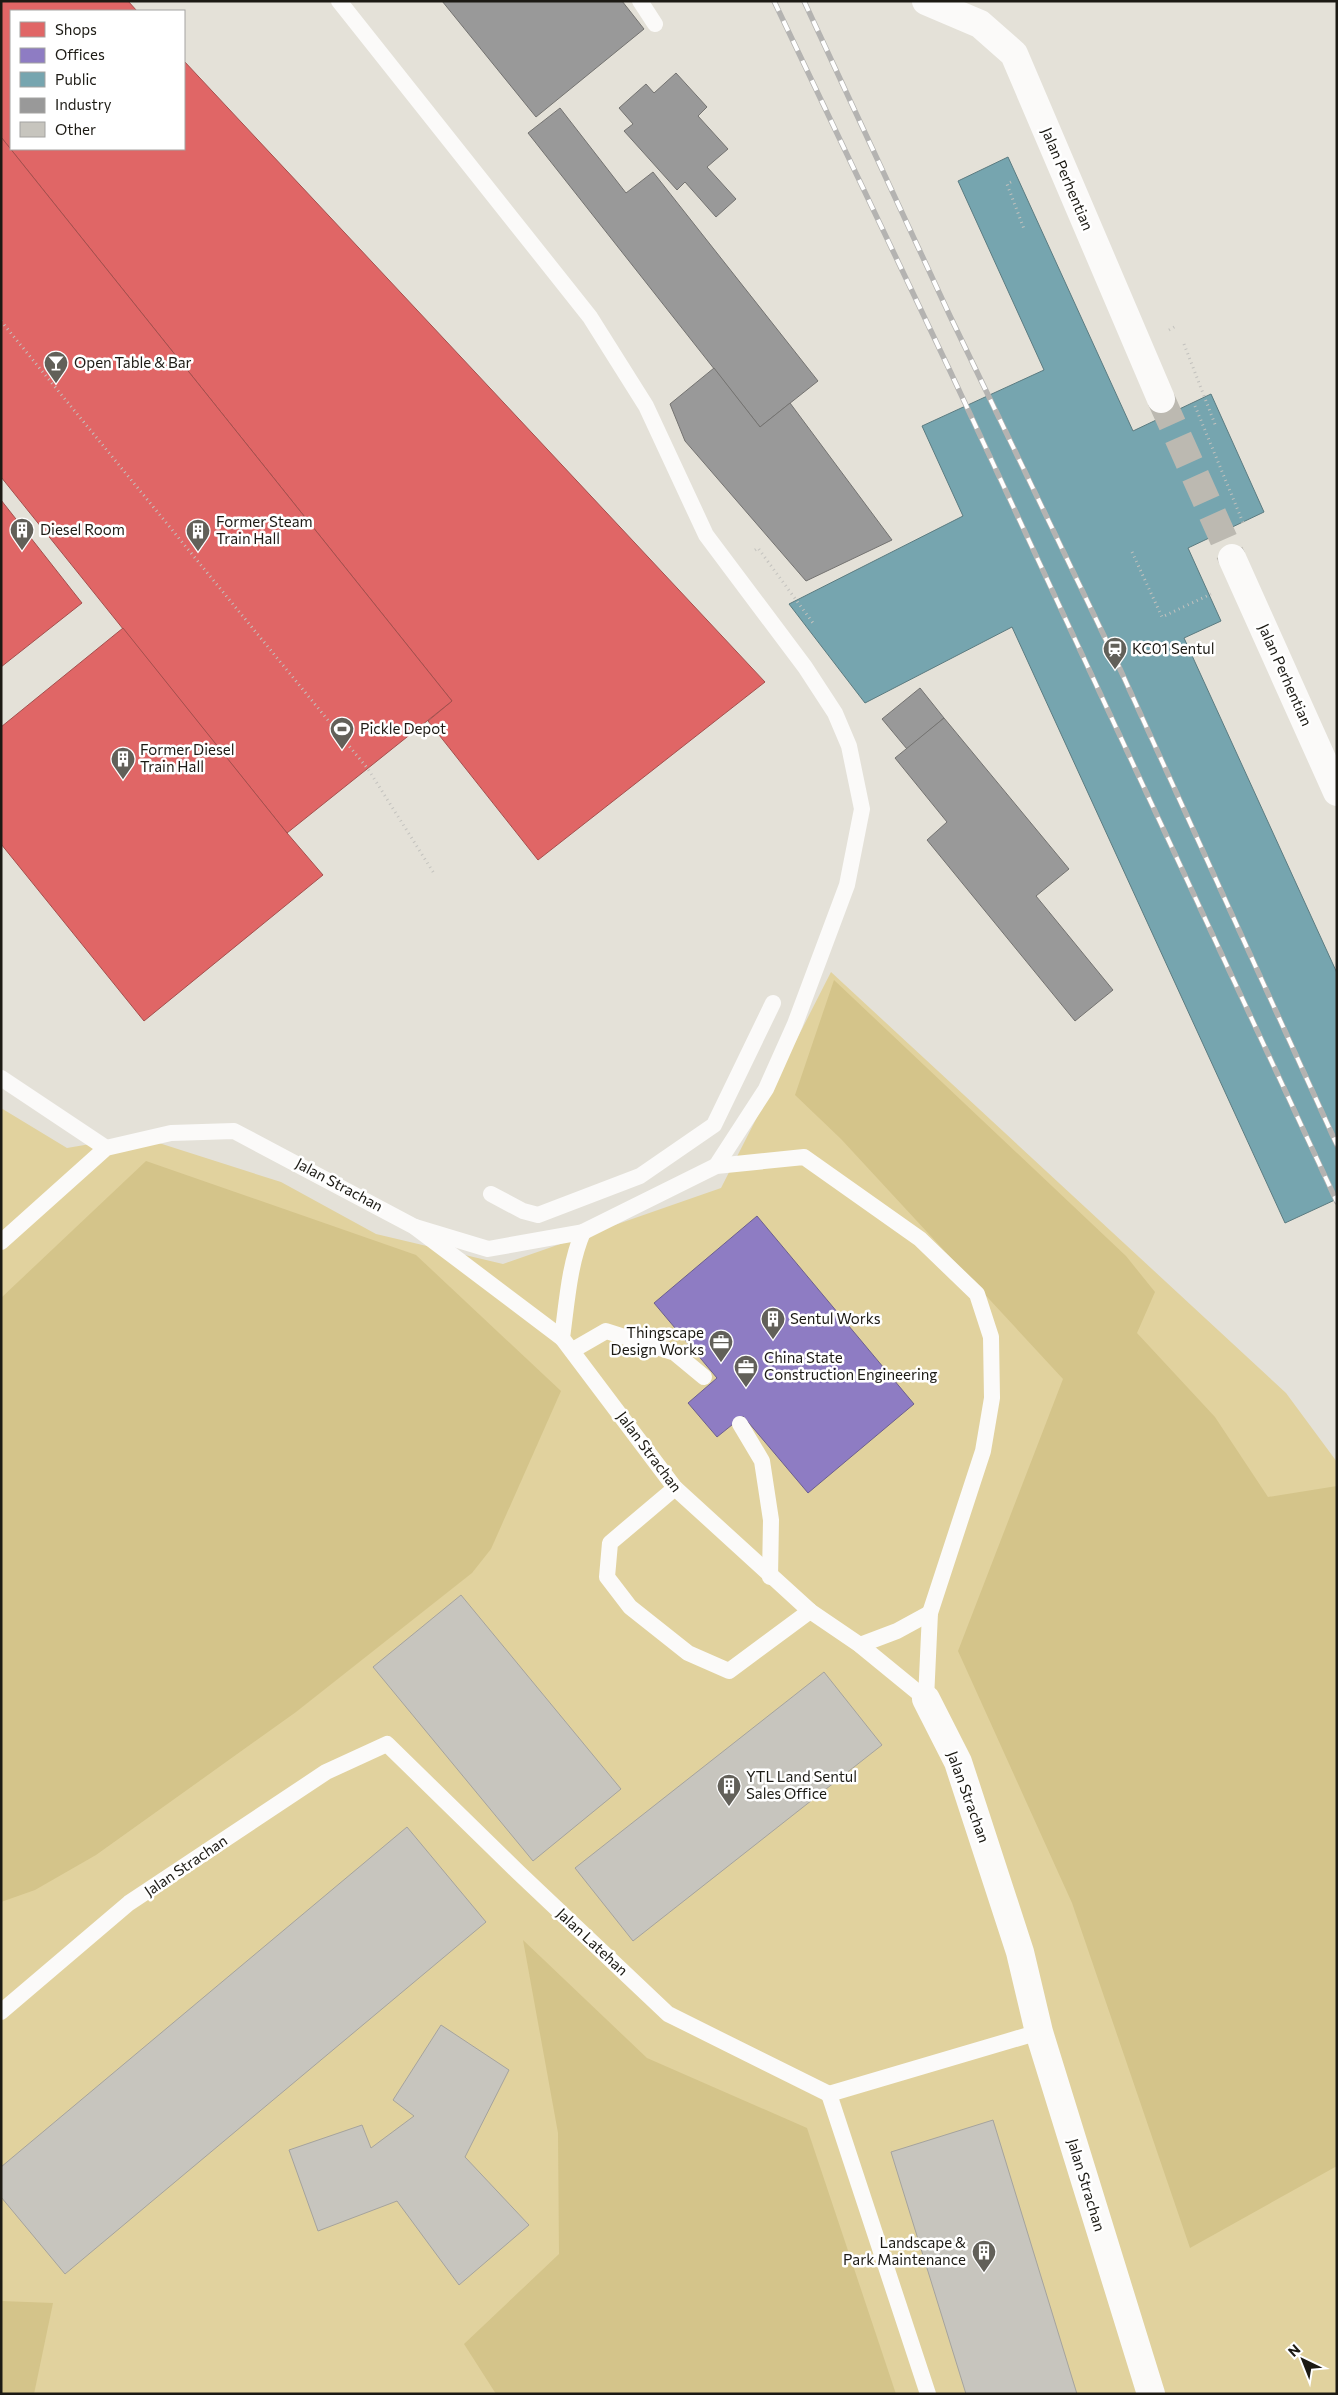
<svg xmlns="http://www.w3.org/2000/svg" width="1338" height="2395" font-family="Commissioner,sans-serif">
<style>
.green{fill:#e1d29e}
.forest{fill:#d4c48a}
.shops{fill:#e06666;stroke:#a54f4d}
.offices{fill:#8e7cc3;stroke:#6c5f8e}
.public{fill:#76a5af;stroke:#5b7b80}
.industry{fill:#999;stroke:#747371}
.building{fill:#c7c5be;stroke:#a5a39d}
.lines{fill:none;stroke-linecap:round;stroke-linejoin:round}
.minor-tunnel{stroke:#bcb9b1;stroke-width:28;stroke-dasharray:28 14;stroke-linecap:butt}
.path{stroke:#c3c2be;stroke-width:3;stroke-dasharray:1 4;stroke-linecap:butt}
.service{stroke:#fbfaf9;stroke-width:16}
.minor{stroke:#fbfaf9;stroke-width:28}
.rail-casing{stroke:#b4b3b1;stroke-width:5.5}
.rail{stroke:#fff;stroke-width:4;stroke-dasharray:11;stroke-linecap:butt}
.labels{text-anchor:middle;stroke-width:5;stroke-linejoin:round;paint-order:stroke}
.street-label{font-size:15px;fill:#1c1a14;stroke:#fff}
.poi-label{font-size:15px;fill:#1c1a14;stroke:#fff;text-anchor:start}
</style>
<rect width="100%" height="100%" fill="#e4e1d8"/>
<polygon class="green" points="831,972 1286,1393 1337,1462 1337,2394 1,2394 1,1108 67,1148 137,1136 281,1182 376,1234 503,1264 721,1188"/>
<g class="forest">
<polygon points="834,980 1126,1256 1155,1292 1137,1333 1215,1417 1268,1497 1337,1486 1337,2166 1190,2248 1072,1903 958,1651 1063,1379 841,1139 795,1095"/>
<polygon points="146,1161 416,1255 561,1391 491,1549 472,1573 296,1712 96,1855 35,1890 1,1902 1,1298"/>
<polygon points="523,1940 647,2058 807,2128 896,2394 496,2394 464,2344 559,2254 558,2133"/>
<polygon points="1,2301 53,2303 34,2394 1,2394"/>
</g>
<g class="shops">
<polygon points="1,1 128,1 137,11 11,11 11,149 184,149 184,61 765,682 538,860 428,721 452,701 1,137"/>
<polygon points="1,137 452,701 287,833 1,477"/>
<polygon points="1,500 82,603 1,667"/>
<polygon points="123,628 287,833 323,875 144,1021 1,844 1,727"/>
</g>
<polygon class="offices" points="757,1216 914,1404 808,1493 743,1416 717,1437 688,1403 717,1378 654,1303"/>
<polygon class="public" points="1008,157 1133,431 1211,394 1264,512 1188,548 1221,621 1184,638 1337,973 1337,1199 1285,1223 1012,627 865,703 789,604 963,516 922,426 1044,370 958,181"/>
<g class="industry">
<polygon points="442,1 622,1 644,29 536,117"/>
<polygon points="676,73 707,107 698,116 728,149 707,167 736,199 716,217 685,182 677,190 624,131 633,124 619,108 646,84 654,93"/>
<polygon points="560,108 626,193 653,172 818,381 760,427 528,133"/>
<polygon points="714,368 760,427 790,403 892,540 806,581 685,441 670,404"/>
<polygon points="920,688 944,718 907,749 882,719"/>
<polygon points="944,718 1069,869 1036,896 1113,990 1075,1021 927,840 947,822 895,758"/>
</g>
<g class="building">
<polygon points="461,1595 621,1789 533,1861 373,1667"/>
<polygon points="824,1672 882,1745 633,1941 575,1868"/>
<polygon points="407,1827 486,1922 65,2274 1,2197 1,2167"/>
<polygon points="441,2025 509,2070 465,2157 529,2225 459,2285 397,2201 318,2231 289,2150 362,2125 371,2148 414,2116 393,2100"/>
<polygon points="993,2120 1077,2394 966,2394 891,2152"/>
</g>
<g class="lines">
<polyline class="minor-tunnel" points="1161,399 1232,558"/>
<g class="path">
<polyline points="1011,182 1007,184 1024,229"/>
<polyline points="1,321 368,769 435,875"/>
<polyline points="1169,330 1176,326"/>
<polyline points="1184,344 1216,427"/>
<polyline points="1195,406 1244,525"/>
<polyline points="755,550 758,548 813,623"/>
<polyline points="1132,552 1162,617 1211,594"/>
</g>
<g class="service">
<polyline points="339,1 590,317 646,406 706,535 805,667 835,713 849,746 862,809 847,885 795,1024 766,1089 716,1166"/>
<polyline points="640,1 655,24"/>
<polyline points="1,1078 106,1148"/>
<polyline points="491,1194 523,1211 538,1215 640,1176 714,1125 773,1003"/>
<polyline points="415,1227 488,1249 583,1232 716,1166 804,1157 920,1239 977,1294 991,1337 992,1398 983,1451 930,1613 926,1699"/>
<path d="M583 1232C569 1265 567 1302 562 1338L675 1488 810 1611 860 1645 926 1699"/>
<polyline points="1,1242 106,1148 171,1133 234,1131 415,1227 562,1338"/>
<polyline points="573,1350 606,1331 675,1353 704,1377"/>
<polyline points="740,1424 762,1461 771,1520 770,1577"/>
<polyline points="675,1488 610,1543 607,1577 630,1607 688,1653 729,1671 810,1611"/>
<polyline points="860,1645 897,1631 930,1613"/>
<polyline points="1,2012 129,1903 326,1772 387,1744 519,1873 668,2014 829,2094"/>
<polyline points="928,2394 829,2094 1039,2032"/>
</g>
<g class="minor">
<polyline points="926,1 980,24 1014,54 1161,399"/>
<polyline points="1232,558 1337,792"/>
<polyline points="926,1699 958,1762 1020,1952 1039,2032 1151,2394"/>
</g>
<defs>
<g id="rail">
<polyline points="774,1 951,373 1337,1202"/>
<polyline points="804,1 950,316 1120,669 1337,1145"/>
</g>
</defs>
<use href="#rail" class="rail-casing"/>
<use href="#rail" class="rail"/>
</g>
<defs>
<symbol id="bar-pin" viewBox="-11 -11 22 30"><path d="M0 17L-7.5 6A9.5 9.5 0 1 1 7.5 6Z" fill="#626059" stroke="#fff"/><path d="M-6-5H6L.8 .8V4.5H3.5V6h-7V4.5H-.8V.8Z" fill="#fff"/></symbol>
<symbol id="building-pin" viewBox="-11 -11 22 30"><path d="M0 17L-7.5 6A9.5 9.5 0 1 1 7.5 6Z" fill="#626059" stroke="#fff"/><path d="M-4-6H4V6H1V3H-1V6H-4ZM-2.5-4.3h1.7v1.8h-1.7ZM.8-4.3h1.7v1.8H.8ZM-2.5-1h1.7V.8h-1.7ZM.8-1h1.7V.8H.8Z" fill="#fff"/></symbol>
<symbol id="station-pin" viewBox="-11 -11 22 30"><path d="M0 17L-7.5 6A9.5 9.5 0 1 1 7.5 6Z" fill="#626059" stroke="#fff"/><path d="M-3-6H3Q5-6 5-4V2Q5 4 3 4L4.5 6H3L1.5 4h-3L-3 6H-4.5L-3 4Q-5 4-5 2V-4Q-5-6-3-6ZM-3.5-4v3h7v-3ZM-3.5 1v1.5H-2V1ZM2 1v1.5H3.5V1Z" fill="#fff"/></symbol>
<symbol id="stadium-pin" viewBox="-11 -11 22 30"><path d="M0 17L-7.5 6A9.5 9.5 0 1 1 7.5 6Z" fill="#626059" stroke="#fff"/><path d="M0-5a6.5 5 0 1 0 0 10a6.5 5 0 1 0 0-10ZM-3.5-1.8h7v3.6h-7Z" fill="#fff"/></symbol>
<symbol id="office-pin" viewBox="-11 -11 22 30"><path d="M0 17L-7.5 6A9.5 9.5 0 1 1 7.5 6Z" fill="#626059" stroke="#fff"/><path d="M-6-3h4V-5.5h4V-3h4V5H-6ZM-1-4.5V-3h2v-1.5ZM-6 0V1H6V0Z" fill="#fff"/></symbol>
</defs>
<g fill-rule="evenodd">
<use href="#bar-pin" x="42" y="349" width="28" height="38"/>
<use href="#building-pin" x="8" y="516" width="28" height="38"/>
<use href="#building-pin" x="184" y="517" width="28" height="38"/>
<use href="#station-pin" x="1101" y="635" width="28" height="38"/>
<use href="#stadium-pin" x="328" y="715" width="28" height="38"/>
<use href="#building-pin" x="109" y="745" width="28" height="38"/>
<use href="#building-pin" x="759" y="1305" width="28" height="38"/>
<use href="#office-pin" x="707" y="1328" width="28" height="38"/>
<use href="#office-pin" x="732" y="1353" width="28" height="38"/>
<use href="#building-pin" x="715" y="1772" width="28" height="38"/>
<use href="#building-pin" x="970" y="2238" width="28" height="38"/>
</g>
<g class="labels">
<g class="street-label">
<text transform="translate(1067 179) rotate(67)" y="5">Jalan Perhentian</text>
<text transform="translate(1285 675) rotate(66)" y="5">Jalan Perhentian</text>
<text transform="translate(339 1185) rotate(28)" y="5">Jalan Strachan</text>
<text transform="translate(649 1452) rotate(53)" y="5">Jalan Strachan</text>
<text transform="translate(968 1797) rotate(70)" y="5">Jalan Strachan</text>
<text transform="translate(186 1866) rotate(-34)" y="5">Jalan Strachan</text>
<text transform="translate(592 1942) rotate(43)" y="5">Jalan Latehan</text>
<text transform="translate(1086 2185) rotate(73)" y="5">Jalan Strachan</text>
</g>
<g class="poi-label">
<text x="74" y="368">Open Table &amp; Bar</text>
<text x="216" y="527">Former Steam<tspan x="216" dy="17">Train Hall</tspan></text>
<text x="40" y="535">Diesel Room</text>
<text x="1132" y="654">KC01 Sentul</text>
<text x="360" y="734">Pickle Depot</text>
<text x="140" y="755">Former Diesel<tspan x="140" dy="17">Train Hall</tspan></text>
<text x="790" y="1324">Sentul Works</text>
<text x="704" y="1338" text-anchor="end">Thingscape<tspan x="704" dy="17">Design Works</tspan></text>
<text x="764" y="1363">China State<tspan x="764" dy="17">Construction Engineering</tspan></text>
<text x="746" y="1782">YTL Land Sentul<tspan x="746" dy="17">Sales Office</tspan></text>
<text x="966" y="2248" text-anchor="end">Landscape &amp;<tspan x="966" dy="17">Park Maintenance</tspan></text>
</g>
</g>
<rect width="1338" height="2395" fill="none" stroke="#1c1a14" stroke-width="5"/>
<rect x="10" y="10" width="175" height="140" fill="#ffffff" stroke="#a4a3a1"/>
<rect x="20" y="22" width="25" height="15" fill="#e06666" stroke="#a4a3a1"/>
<text x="55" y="35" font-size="15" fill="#1c1a14">Shops</text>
<rect x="20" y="48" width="25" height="15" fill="#8e7cc3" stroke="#a4a3a1"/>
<text x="55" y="60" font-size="15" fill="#1c1a14">Offices</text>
<rect x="20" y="72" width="25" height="15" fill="#76a5af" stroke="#a4a3a1"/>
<text x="55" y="85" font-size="15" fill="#1c1a14">Public</text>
<rect x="20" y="98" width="25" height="15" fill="#999999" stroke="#a4a3a1"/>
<text x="55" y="110" font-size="15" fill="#1c1a14">Industry</text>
<rect x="20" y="122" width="25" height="15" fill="#c7c5be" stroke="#a4a3a1"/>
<text x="55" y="135" font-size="15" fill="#1c1a14">Other</text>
<g transform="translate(1303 2360) rotate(317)" stroke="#ffffff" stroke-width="4" paint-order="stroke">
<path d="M0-4L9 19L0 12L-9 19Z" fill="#1c1a14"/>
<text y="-8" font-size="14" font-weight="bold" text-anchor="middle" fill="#1c1a14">N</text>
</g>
</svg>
